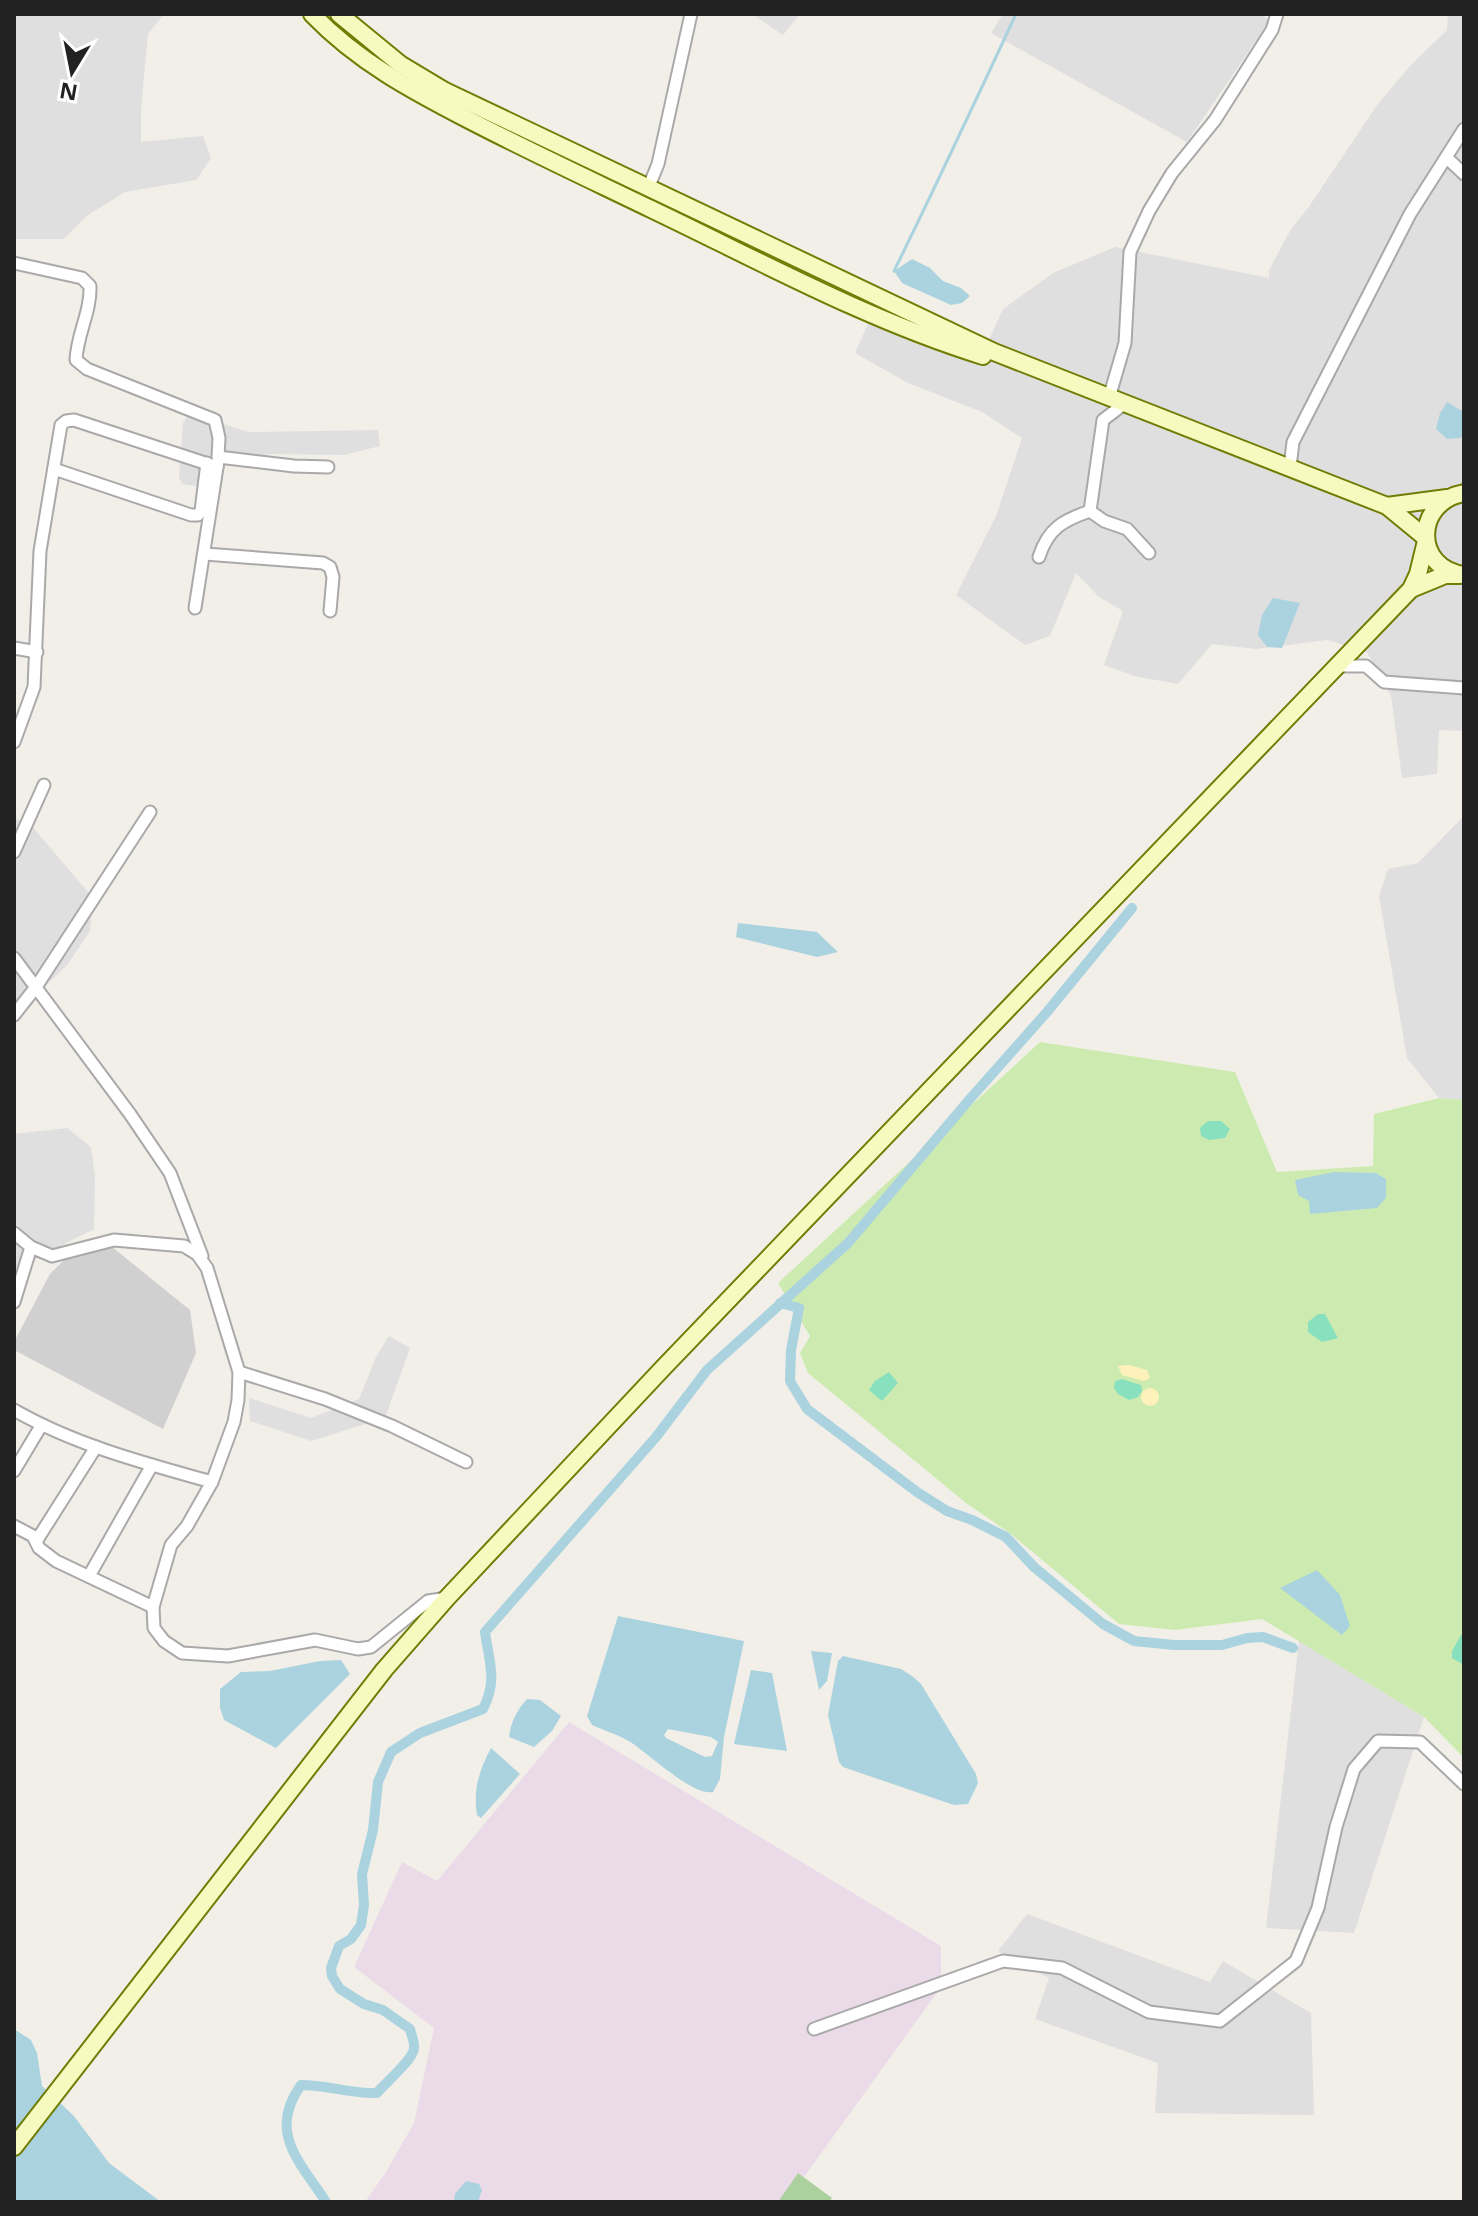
<svg xmlns="http://www.w3.org/2000/svg" width="1478" height="2216" font-family="'Open Sans',sans-serif">
<style>
.residential{fill:#e0dfdf}
.industrial{fill:#ebdbe8}
.religious{fill:#d0d0d0}
.grass{fill:#cdebb0}
.forest{fill:#add19e}
.sand{fill:#fff1ba}
.pitch{fill:#88e0be}
.water{fill:#aad3df;fill-rule:evenodd}
.lines{fill:none;stroke-linecap:round;stroke-linejoin:round}
.stream{stroke:#aad3df;stroke-width:3}
.canal{stroke:#aad3df;stroke-width:10}
.street-casing{stroke:#a9a9a9;stroke-width:15}
.secondary-casing{stroke:#707d05;stroke-width:20}
.street{stroke:#fff;stroke-width:11}
.secondary{stroke:#f7fabf;stroke-width:16}
</style>
<rect width="100%" height="100%" fill="#f2efe9"/>
<g class="residential">
<polygon points="14,14 164,14 148,34 141,110 141,142 203,136 211,158 196,180 125,192 88,215 64,239 14,239"/>
<polygon points="752,14 800,14 783,35"/>
<polygon points="1003,14 1259,14 1270,20 1187,142 991,33"/>
<polygon points="1448,14 1464,14 1464,731 1439,730 1437,774 1402,778 1391,696 1367,652 1327,640 1256,649 1212,644 1178,684 1134,676 1104,665 1123,611 1099,597 1076,573 1050,636 1025,645 956,595 996,516 1022,438 982,412 908,383 855,353 870,319 983,353 1003,309 1053,273 1115,247 1269,278 1269,270 1291,229 1308,208 1377,105 1411,65 1447,30"/>
<polygon points="189,414 249,432 378,430 380,446 344,455 272,454 213,461 202,487 182,484 179,477 183,423"/>
<polygon points="1464,816 1464,1100 1439,1098 1407,1058 1379,896 1388,869 1418,863"/>
<polygon points="14,818 30,824 93,898 90,931 68,964 14,1016"/>
<polygon points="67,1128 91,1147 95,1177 94,1229 14,1270 14,1134"/>
<polygon points="389,1336 410,1348 385,1418 311,1441 250,1421 249,1398 311,1418 359,1399 376,1357"/>
<polygon points="1299,1641 1424,1717 1354,1933 1266,1928"/>
<polygon points="1027,1914 1210,1982 1223,1961 1311,2013 1314,2115 1155,2113 1158,2063 1035,2019 1049,1978 998,1951"/>
</g>
<polygon class="industrial" points="569,1722 941,1946 941,1987 786,2202 365,2202 386,2172 414,2123 434,2028 354,1967 402,1862 437,1881"/>
<polygon class="religious" points="112,1247 190,1310 196,1353 163,1429 14,1350 14,1342 50,1274 68,1256"/>
<polygon class="grass" points="1040,1042 1235,1072 1277,1172 1373,1166 1374,1114 1439,1098 1464,1100 1464,1758 1424,1717 1262,1619 1175,1630 1119,1624 1011,1534 966,1503 808,1373 800,1353 810,1336 778,1283"/>
<polygon class="forest" points="798,2173 832,2198 829,2202 778,2202"/>
<g class="sand">
<polygon points="1129,1365 1147,1370 1150,1378 1144,1381 1122,1375 1118,1366"/>
<circle cx="1150" cy="1397" r="9"/>
</g>
<g class="pitch">
<polygon points="1208,1121 1221,1121 1230,1129 1225,1138 1209,1140 1201,1136 1200,1128"/>
<polygon points="1318,1314 1325,1314 1338,1338 1322,1342 1308,1332 1308,1322"/>
<polygon points="889,1372 898,1383 882,1401 869,1390 875,1381"/>
<polygon points="1122,1379 1141,1385 1142,1391 1138,1397 1129,1400 1118,1394 1114,1388 1115,1381"/>
<polygon points="1461,1635 1464,1635 1464,1665 1452,1658 1452,1651"/>
</g>
<g class="water">
<polygon points="912,259 930,268 943,281 961,288 970,296 962,303 951,305 902,283 894,271"/>
<polygon points="1447,402 1464,412 1464,431 1461,438 1447,439 1436,429 1440,413"/>
<polygon points="1273,598 1300,603 1282,648 1267,647 1258,635 1262,615"/>
<polygon points="738,923 817,932 838,952 817,957 736,937"/>
<polygon points="1334,1172 1376,1173 1386,1179 1386,1198 1377,1208 1310,1214 1309,1201 1298,1195 1295,1180"/>
<polygon points="1317,1570 1340,1595 1350,1626 1342,1635 1280,1588"/>
<path d="M618 1616 744 1641 724 1737 720 1779 713 1792C691 1796 648 1752 627 1740 616 1734 603 1730 592 1725L587 1716ZM668 1729 711 1737 718 1742 712 1756 705 1757 666 1738 664 1735Z"/>
<polygon points="811,1651 832,1653 827,1681 819,1690"/>
<polygon points="843,1656 901,1669 912,1676 921,1684 976,1774 978,1783 968,1804 954,1805 843,1767 839,1762 828,1715 838,1661"/>
<polygon points="341,1660 350,1674 276,1748 224,1720 220,1708 220,1689 241,1672 270,1671 320,1661"/>
<polygon points="751,1670 772,1673 787,1751 734,1744"/>
<path d="M527 1699 540 1700 561 1716 552 1731 534 1747 509 1737C511 1721 517 1710 527 1699Z"/>
<path d="M491 1748 520 1774 481 1818 477 1815C473 1789 479 1771 491 1748Z"/>
<polygon points="14,2029 31,2040 37,2053 42,2086 74,2116 109,2163 161,2202 14,2202"/>
<polygon points="466,2181 479,2184 482,2190 478,2202 454,2202 455,2194"/>
</g>
<g class="lines">
<path class="stream" d="M894 271C936 186 976 100 1016 14"/>
<g class="canal">
<polyline points="780,1303 799,1308 791,1350 790,1381 807,1409 917,1492 947,1511 972,1520 1006,1537 1034,1567 1103,1624 1134,1641 1174,1645 1222,1645 1247,1638 1263,1637 1293,1648"/>
<path d="M326 2202C300 2162 267 2132 301 2085 327 2085 352 2094 377 2093 386 2082 414 2059 414 2048 415 2043 411 2034 410 2029L383 2010 364 2004 340 1989 332 1976 331 1968 339 1946 351 1939 361 1925 364 1905 362 1874 373 1830 378 1782 391 1752 420 1733 483 1709C498 1680 489 1662 485 1632L656 1437 707 1370 848 1243 969 1100 1047 1012 1132 908"/>
</g>
<defs>
<g id="street">
<polyline points="1447,158 1464,174"/>
<polyline points="649,186 658,164 691,14"/>
<path d="M14 263 82 278 90 286C91 312 77 334 76 360L87 369 215 420 219 438 218 457 294 466 328 467"/>
<polyline points="1109,398 1125,343 1130,252 1149,211 1172,173 1215,120 1272,30 1277,14"/>
<polyline points="1124,404 1103,420 1090,511 1104,521 1127,529 1149,553"/>
<polyline points="1290,467 1293,442 1410,214 1464,129"/>
<polyline points="54,469 191,515 198,515 201,511 207,463"/>
<polyline points="205,554 323,563 330,567 333,577 330,611"/>
<path d="M1039 557C1048 528 1064 520 1090 511"/>
<polyline points="195,608 218,461"/>
<polyline points="14,648 37,652"/>
<polyline points="1338,666 1366,666 1384,682 1464,688"/>
<polyline points="14,742 34,687 40,551 61,425 66,421 74,420 217,467"/>
<polyline points="14,852 44,785"/>
<polyline points="14,958 130,1114 170,1173 202,1256"/>
<polyline points="14,1015 36,987 150,812"/>
<polyline points="14,1233 31,1247 52,1256 114,1240 184,1246 197,1254 207,1268 239,1372 238,1400 234,1422 212,1482 187,1526 171,1545 153,1607 154,1628 164,1641 182,1653 228,1656 315,1640 358,1649 371,1647 428,1601 447,1598"/>
<polyline points="14,1302 31,1247"/>
<polyline points="239,1372 325,1399 392,1426 466,1462"/>
<path d="M14 1410C75 1445 144 1463 212 1482"/>
<polyline points="14,1471 41,1426"/>
<polyline points="14,1526 33,1536 39,1548 56,1561 153,1607"/>
<polyline points="37,1540 96,1447"/>
<polyline points="89,1576 152,1465"/>
<polyline points="814,2029 1003,1961 1062,1968 1149,2012 1220,2021 1296,1961 1318,1908 1336,1827 1354,1769 1378,1741 1420,1742 1464,1784"/>
</g>
<g id="secondary">
<path d="M312 14C358 62 413 91 471 121 531 152 591 180 651 209 760 261 867 320 983 356"/>
<polyline points="339,14 400,64 445,91 994,352 1387,506 1426,538"/>
<path d="M1464 493C1414 502 1413 568 1464 575"/>
<polyline points="1387,506 1447,498"/>
<polyline points="1411,589 1445,575 1459,575"/>
<polyline points="14,2147 384,1670 447,1598 663,1368 1411,589 1418,574 1426,541"/>
</g>
</defs>
<use href="#street" class="street-casing"/>
<use href="#secondary" class="secondary-casing"/>
<use href="#street" class="street"/>
<use href="#secondary" class="secondary"/>
</g>
<rect width="1478" height="2216" fill="none" stroke="#222222" stroke-width="32"/>
<g transform="translate(72 72) rotate(190)" stroke="#ffffff" stroke-width="6" paint-order="stroke">
<path d="M0-6L14 30L0 20L-14 30Z" fill="#222222"/>
<text y="-12" font-size="22" font-weight="bold" text-anchor="middle" fill="#222222">N</text>
</g>
</svg>
